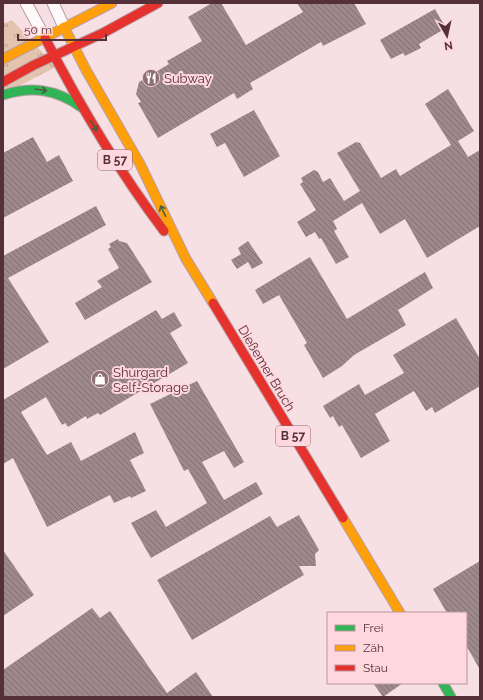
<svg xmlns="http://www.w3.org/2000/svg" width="483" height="700" font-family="Raleway,sans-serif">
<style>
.grass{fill:url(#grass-tufts)}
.building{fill:url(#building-back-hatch)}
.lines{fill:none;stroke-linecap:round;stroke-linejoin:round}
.street-casing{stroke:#b99fa5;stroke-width:13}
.fast-casing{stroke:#b99fa5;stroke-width:11}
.slow-casing{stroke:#b99fa5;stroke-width:11}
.jam-casing{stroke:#b99fa5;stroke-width:11}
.street{stroke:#fefafb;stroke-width:11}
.fast{stroke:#30b455;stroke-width:9}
.slow{stroke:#ff9f0a;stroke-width:9}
.jam{stroke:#e5322d;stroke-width:9}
.oneway{stroke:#485e42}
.labels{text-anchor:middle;stroke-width:4;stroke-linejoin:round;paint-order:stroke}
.shield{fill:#fed8de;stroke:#88626a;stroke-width:1}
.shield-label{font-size:12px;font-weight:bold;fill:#553038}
.poi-label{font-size:13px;fill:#553038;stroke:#fed8de;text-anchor:start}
.street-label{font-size:13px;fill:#553038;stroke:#fed8de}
</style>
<defs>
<pattern id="grass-tufts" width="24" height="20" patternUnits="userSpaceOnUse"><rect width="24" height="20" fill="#e4c4af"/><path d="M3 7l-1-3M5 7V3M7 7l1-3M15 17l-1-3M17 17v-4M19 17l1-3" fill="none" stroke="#bca08f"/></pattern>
<pattern id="building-back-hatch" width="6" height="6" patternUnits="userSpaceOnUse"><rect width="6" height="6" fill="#9d898d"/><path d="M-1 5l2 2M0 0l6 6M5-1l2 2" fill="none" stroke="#837074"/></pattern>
</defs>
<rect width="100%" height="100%" fill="#f6e0e4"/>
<polygon class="grass" points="12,20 56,67 3,94 3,24"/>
<g class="building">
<polygon points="212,3 221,3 246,45 303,12 297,3 354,3 366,24 323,46 321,42 250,83 253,89 237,99 234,93 158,138 138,103 141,102 136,94 139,82 169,64 167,61 202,41 188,17"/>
<polygon points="435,9 446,28 419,44 421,48 405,56 403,53 391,59 380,40"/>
<polygon points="448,89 474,131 458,141 468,157 480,150 480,226 427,258 405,219 380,234 362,203 333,221 337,229 334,231 349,257 336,264 321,238 319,239 315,232 306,237 297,222 316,210 300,184 303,182 301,178 314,170 318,172 323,182 330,178 344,201 360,191 337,153 356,142 360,143 381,178 396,169 400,176 451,145 425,104"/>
<polygon points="254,110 280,156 244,177 225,143 217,147 210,134"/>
<polygon points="33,137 47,162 59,155 73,181 3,218 3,153"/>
<polygon points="96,206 106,225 8,278 49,342 3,369 3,256"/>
<polygon points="118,239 119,241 127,243 152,282 85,320 75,303 102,287 97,281 119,268 108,249 111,247 109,244"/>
<polygon points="248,241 263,263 252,269 248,262 237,269 231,260 241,254 238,248"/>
<polygon points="310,257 347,319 425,272 433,288 398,310 406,325 354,355 342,366 323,378 304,345 307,343 279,295 263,304 255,290"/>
<polygon points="156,310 162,319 174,312 182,326 170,333 188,363 100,415 98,413 87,419 86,416 68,427 65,423 62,425 46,397 21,412 47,455 71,442 81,461 135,432 144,453 130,460 146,491 131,498 130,496 114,503 110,495 47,527 13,458 3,464 3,400"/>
<polygon points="456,318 480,359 480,386 435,413 432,407 426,411 414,391 375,414 390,441 361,458 342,425 339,427 333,416 330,418 323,406 359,384 365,395 404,373 393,355"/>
<polygon points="197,381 244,462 234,468 224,451 202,462 224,500 256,482 263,494 151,558 131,523 156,510 166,527 207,503 188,469 184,471 150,404"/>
<polygon points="299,515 319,550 315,554 316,566 299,566 304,575 192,640 157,580 270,516 277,527"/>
<polygon points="3,550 34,595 3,616"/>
<polygon points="480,561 480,670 466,645 466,613 447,613 433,589"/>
<polygon points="92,608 100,618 110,611 167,693 196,672 213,697 3,697 3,670"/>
<polygon points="373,683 403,683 383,697"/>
</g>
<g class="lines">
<defs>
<g id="street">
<polyline points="26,3 45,38"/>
<polyline points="53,3 64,27"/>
</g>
<g id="fast">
<path d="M3 95C32 86 56 89 81 107"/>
<polyline points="443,683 451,697"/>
</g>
<g id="slow">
<polyline points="64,27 86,70 140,164 186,259 213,303"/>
<polyline points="3,59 112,3"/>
<polyline points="343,518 400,613"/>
</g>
<g id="jam">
<path d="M45 38C80 106 118 170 164 231"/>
<polyline points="3,82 34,65 103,33 158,3"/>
<polyline points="213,303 343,518"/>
</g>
</defs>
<use href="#street" class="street-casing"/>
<use href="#fast" class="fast-casing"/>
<use href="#slow" class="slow-casing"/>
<use href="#jam" class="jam-casing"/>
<use href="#street" class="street"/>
<use href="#fast" class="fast"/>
<use href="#slow" class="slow"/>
<use href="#jam" class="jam"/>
</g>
<defs><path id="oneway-shaft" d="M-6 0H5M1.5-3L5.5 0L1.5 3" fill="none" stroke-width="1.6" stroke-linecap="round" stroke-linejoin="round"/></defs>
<g class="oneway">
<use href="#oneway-shaft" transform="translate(41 90) rotate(9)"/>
<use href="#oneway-shaft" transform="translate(94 126) rotate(58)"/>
<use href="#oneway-shaft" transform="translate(163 211) rotate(-116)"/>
</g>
<defs>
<symbol id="restaurant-disc" viewBox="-11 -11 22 22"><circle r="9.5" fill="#8d6e74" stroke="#fed8de"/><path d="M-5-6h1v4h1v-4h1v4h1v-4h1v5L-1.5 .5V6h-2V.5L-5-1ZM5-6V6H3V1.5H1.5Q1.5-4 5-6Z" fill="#fff"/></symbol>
<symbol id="shop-disc" viewBox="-11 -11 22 22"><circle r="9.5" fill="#8d6e74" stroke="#fed8de"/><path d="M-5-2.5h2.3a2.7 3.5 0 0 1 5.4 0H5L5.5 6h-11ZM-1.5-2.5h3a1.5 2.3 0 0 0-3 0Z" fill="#fff"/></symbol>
</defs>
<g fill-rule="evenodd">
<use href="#restaurant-disc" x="141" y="68" width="20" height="20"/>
<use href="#shop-disc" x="90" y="369" width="20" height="20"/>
</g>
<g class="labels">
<g class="shield">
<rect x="98" y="150" width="34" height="20" rx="3"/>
<rect x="276" y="426" width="34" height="20" rx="3"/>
</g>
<g class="shield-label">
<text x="115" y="164">B 57</text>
<text x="293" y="440">B 57</text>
</g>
<g class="poi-label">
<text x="164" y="83">Subway</text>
<text x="113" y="377">Shurgard<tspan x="113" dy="15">Self-Storage</tspan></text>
</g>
<g class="street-label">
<text transform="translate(267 368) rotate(59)" y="5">Dießemer Bruch</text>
</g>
</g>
<rect width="483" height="700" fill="none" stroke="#553038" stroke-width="8"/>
<rect x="327" y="612" width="140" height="72" fill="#fed8de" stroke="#ba959c"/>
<rect x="335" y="625" width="20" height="6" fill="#30b455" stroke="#ba959c"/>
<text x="363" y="632" font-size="12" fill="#553038">Frei</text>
<rect x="335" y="645" width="20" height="6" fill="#ff9f0a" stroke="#ba959c"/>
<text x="363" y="652" font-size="12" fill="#553038">Zäh</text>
<rect x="335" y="665" width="20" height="6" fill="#e5322d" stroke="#ba959c"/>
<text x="363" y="672" font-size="12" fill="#553038">Stau</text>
<g transform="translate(447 36) rotate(171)" stroke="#fed8de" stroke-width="3" paint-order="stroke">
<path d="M0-3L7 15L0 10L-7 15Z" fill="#553038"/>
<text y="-6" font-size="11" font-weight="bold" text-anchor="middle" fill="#553038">N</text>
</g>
<path d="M18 34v6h88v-6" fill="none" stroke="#553038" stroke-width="2"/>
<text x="24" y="34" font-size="12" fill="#553038" stroke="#fed8de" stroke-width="3" paint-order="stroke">50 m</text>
</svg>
